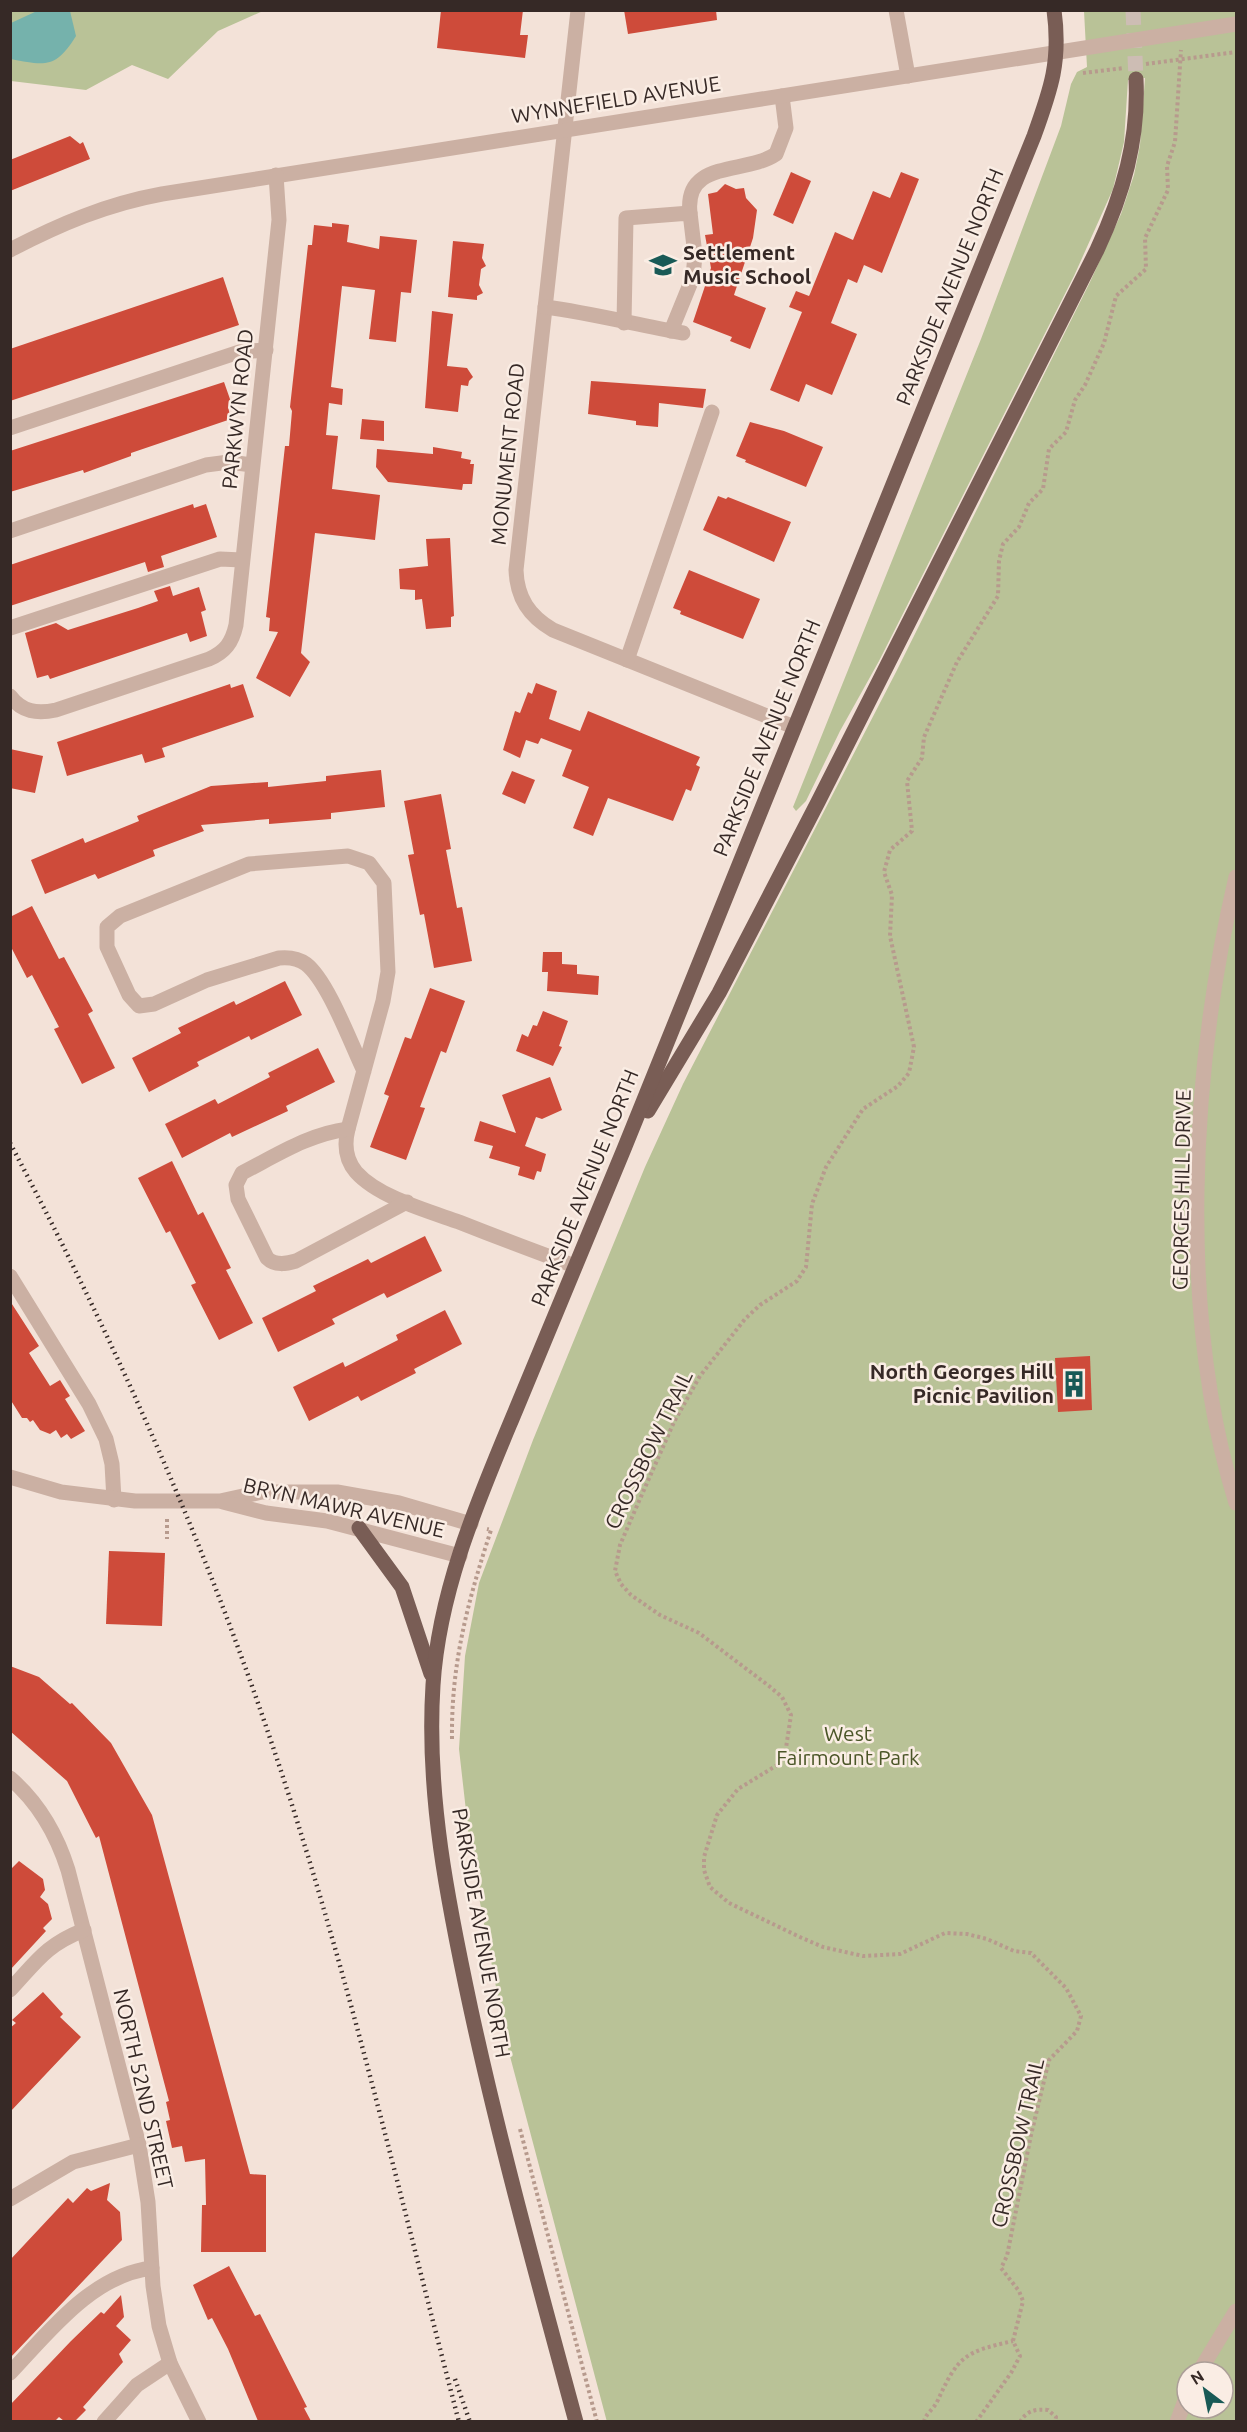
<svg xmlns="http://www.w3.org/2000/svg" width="1247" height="2432" font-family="Ubuntu,sans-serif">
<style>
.green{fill:#b9c297;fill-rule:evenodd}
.water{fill:#75b2ac}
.building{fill:#ce4b3a}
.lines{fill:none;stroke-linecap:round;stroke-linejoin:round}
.major-tunnel{stroke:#cdbdb4;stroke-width:15;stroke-dasharray:15 8;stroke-linecap:butt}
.path{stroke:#b79a8d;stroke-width:4;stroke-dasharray:3 3;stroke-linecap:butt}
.minor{stroke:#cbb0a3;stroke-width:15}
.major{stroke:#795d55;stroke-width:15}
.rail{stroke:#362926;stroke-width:4.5;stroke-dasharray:1.5 4.5;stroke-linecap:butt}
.labels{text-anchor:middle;stroke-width:5;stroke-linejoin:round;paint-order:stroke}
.street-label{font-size:21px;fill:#362926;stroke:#faede4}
.poi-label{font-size:21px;font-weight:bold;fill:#362926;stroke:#faede4;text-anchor:start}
.park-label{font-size:21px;fill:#4b5628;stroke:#faede4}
</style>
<rect width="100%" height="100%" fill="#f3e2d8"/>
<g class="green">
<polygon points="11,11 263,11 218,31 168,79 132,65 86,90 11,81"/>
<path d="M1084 11H1236V2421L607 2422 507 2045 471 1855 459 1749 465 1656 479 1583 533 1440 645 1167 683 1084 896 672 1090 282 1121 214 1134 175 1140 145 1145 78 1128 80 1124 142 1113 189 1074 276 879 661 840 731 806 801 796 811 793 807 981 339 1061 126 1071 84 1077 72 1087 67ZM1187 2372H1223V2408H1187Z"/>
</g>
<path class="water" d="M37 11H70L76 36C56 68 46 66 11 59V23Z"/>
<g class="building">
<polygon points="441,10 523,10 520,35 528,35 525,58 437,48"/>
<polygon points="624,10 716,10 717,20 628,34"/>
<polygon points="70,136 80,144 83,142 90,159 10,191 10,160"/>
<polygon points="791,172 811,181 793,224 773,215"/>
<polygon points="901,172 919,179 882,273 864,265 857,283 848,279 831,323 857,334 832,395 806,384 799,402 770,390 802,312 789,307 796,291 809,296 810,294 835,232 853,240 873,191 890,198"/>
<polygon points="725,184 736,189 744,188 746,198 757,210 753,238 734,295 766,308 750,349 730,341 732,337 693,322 711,268 705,235 713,234 708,194 717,192"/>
<polygon points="332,223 349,225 347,242 379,249 380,236 417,240 411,293 401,292 396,342 369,339 375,290 342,286 331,387 343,389 342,405 329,403 326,435 338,436 332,489 380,495 375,540 315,533 301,653 310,662 290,697 256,678 278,632 269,631 270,618 266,617 285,446 289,446 292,411 290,407 308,245 312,245 314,225 332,227"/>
<polygon points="453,241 484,244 482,258 486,266 481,269 479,285 483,293 477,296 477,300 448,297"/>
<polygon points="223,277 239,325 10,401 10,349"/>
<polygon points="432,311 453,314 447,366 467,368 473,377 469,381 468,386 461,385 458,412 425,408"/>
<polygon points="591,381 706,389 703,408 659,403 658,427 636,425 636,421 588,414"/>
<polygon points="224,382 231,402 231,406 228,407 231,419 131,453 131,456 84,473 83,470 10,492 10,451"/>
<polygon points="362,419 384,421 384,441 360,439"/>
<polygon points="750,422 784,431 823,447 806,487 745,462 746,460 736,456"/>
<polygon points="433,447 462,452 461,458 471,460 470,464 474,464 472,484 463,484 462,490 388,482 376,467 377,449 433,454"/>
<polygon points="718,496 726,499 728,497 791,522 774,562 703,530"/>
<polygon points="193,504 194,508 206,504 217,537 161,556 164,567 148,572 145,562 10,606 10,565"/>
<polygon points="450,538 454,616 451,617 451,627 426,629 422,599 415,600 415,590 400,589 399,569 428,566 426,539"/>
<polygon points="689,570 760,599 743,639 680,614 681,611 673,608"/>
<polygon points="170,586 173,596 199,587 206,610 201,612 207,636 190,642 187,633 50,679 48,675 37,678 25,633 56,623 68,630 138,608 158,601 154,591"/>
<polygon points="536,683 557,691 549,719 580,731 588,711 700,757 696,765 700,767 691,791 686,789 673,821 608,798 593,836 573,828 589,787 562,776 572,750 541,738 538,744 526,740 520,758 503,750 515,711 520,713 528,692 532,694"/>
<polygon points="230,684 231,688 243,684 254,717 162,748 165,757 145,763 142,754 67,776 57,742"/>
<polygon points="10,749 43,756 35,793 10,788"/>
<polygon points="381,770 385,807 331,813 331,819 269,824 269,819 201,825 204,831 153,850 155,856 98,879 95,874 45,894 31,860 83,838 85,843 139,821 137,816 211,786 268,782 268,787 326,781 326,776"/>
<polygon points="512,771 535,780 525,804 502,794"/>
<polygon points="441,794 451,849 446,850 457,908 462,907 472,961 434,968 424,914 420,915 408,855 414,854 404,801"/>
<polygon points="32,906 59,959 64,957 93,1011 88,1014 115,1068 82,1084 54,1029 59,1027 32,975 27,978 10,945 10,917"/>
<polygon points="543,952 562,952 562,964 577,965 577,974 599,976 598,995 547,991 548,972 542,972"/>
<polygon points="285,981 302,1015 251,1040 249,1036 197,1062 199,1066 149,1092 132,1058 181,1033 178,1028 234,1001 236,1005"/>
<polygon points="430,988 465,1001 446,1053 441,1051 420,1107 425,1108 406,1160 370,1147 389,1096 384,1094 405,1037 411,1039"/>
<polygon points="543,1011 568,1021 559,1046 562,1047 553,1066 516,1051 522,1034 528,1037 533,1025 537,1026"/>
<polygon points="318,1048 335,1082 286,1106 288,1111 232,1137 230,1133 182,1158 165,1124 215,1099 218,1104 270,1077 268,1073"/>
<polygon points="550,1077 562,1110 542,1119 536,1117 525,1146 546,1154 541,1172 537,1171 534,1180 518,1175 520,1167 489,1158 493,1146 474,1141 480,1121 516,1133 502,1095"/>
<polygon points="172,1161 198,1215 203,1212 231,1268 226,1270 253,1323 219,1340 191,1285 196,1283 170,1231 166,1233 138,1178"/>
<polygon points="425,1236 442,1271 387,1298 384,1293 332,1319 335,1324 278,1352 262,1318 316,1291 313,1286 368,1259 371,1263"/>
<polygon points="10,1301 39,1346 29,1353 50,1386 60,1380 70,1396 65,1399 85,1431 71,1439 67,1434 61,1438 56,1430 50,1434 40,1430 33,1420 30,1422 27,1418 22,1418 10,1399"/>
<polygon points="445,1310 462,1344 414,1369 416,1373 361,1401 358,1396 309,1421 293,1387 343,1362 345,1367 398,1340 396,1335"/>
<polygon points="1090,1356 1092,1410 1058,1412 1055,1358"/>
<polygon points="109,1551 165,1553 162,1626 106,1624"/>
<polygon points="10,1666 39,1677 70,1704 72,1703 111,1743 152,1815 250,2174 266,2175 266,2252 201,2252 202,2205 206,2205 205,2159 185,2162 182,2146 172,2148 166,2121 170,2120 166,2102 169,2101 99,1836 96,1838 67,1781 10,1731"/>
<polygon points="19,1861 43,1879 45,1890 40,1897 48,1904 52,1919 43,1928 46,1931 10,1970 10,1870"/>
<polygon points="43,1992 63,2014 60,2017 81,2037 10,2112 10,2028 16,2023 12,2020"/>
<polygon points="110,2183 107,2200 120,2212 122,2240 10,2358 10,2260 68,2198 73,2203 87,2188 91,2191"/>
<polygon points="229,2266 255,2316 260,2314 307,2407 304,2408 311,2421 258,2421 228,2349 212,2318 208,2320 193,2285"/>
<polygon points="121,2295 124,2317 116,2326 131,2340 119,2354 123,2362 83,2407 86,2410 75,2421 64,2421 59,2417 55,2421 10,2421 10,2405 71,2341 101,2312 104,2314"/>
</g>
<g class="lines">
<polyline class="major-tunnel" points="1133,10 1136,79"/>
<g class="path">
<polyline points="1146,64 1236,52"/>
<polyline points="1083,73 1124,68"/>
<polyline points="167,1519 167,1539"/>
<path d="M452 1739C451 1663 468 1601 491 1530L487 1529"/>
<polyline points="520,2129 597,2422"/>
<path d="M924 2422C925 2414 933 2410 937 2402 958 2356 964 2352 1013 2341"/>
<polyline points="976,2422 1011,2373 1020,2356 1013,2341 1023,2301 1019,2291 1001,2268 1007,2256 1031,2135 1049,2060 1077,2031 1081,2016 1066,1988 1031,1953 1014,1951 987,1939 967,1934 945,1933 900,1954 863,1956 823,1947 802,1938 729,1903 710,1887 704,1870 704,1857 717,1815 738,1789 779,1764 786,1748 791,1715 782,1697 769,1686 699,1633 660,1615 631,1595 621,1584 615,1571 620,1545 636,1508 674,1422 700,1376 745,1319 760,1305 797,1281 806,1267 812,1204 826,1167 863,1109 898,1086 909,1073 914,1047 890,936 892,895 884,872 890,850 912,831 907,781 922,758 924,737 957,662 998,596 999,561 1003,544 1019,527 1029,503 1043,489 1049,449 1066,432 1075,400 1085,385 1104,343 1116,296 1146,269 1145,238 1168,190 1167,166 1175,142 1181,50"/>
<path d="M1020 2422C1027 2410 1036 2409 1048 2410L1056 2417 1055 2422"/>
</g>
<g class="minor">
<path d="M578 10 516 570C517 598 529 616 553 630L794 727"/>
<polyline points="896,10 908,76"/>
<path d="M690 213C684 159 745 175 776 154L786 128 782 96"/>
<path d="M10 250C60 224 107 204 162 194L1236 24"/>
<path d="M545 307C592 313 637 325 683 333"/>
<polyline points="624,323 626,218 690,213 695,255 693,277 671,331"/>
<polyline points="10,428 239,352 266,350"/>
<polyline points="10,531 206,465 229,462 252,465"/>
<polyline points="10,628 220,559 242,560"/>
<polyline points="627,660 712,412"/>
<path d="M10 696C22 712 37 714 56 710L209 659C225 652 232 643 236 625L279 220 276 175"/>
<path d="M1236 877C1191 1068 1177 1313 1236 1503"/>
<path d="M364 1071C351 1044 328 981 306 964 298 958 289 957 279 958L207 980 154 1004 139 1006 129 995 107 947V927L120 916 249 864 348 856 369 863 384 883 388 972 383 1001 348 1129C344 1145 345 1159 356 1172 378 1197 428 1211 459 1222 497 1237 536 1252 575 1266"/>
<path d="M348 1129C309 1134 277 1155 242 1173L236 1185 238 1199 267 1258C275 1266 286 1264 296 1261L407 1202"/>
<polyline points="10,1276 89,1404 106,1439 112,1464 114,1500"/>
<polyline points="10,1477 61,1492 135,1501 220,1501 262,1492 337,1492 399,1503 471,1524"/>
<polyline points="223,1502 266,1513 327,1521 460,1556"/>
<path d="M10 1778C39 1803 57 1835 68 1870L139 2145 148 2202 153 2286 159 2326 170 2363 199 2422"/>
<path d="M10 1990C37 1961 46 1945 84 1930"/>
<polyline points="10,2199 73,2162 139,2145"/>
<polyline points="1199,2372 1236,2311"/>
<path d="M10 2373C49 2332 92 2275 152 2268"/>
<polyline points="104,2422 137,2385 170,2363"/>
<polyline points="1177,2422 1187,2395"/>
</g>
<g class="major">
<path d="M648 1111 719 993 818 802 1097 250C1123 194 1139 140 1136 79"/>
<polyline points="359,1528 402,1587 431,1674"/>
<path d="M576 2422C539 2285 501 2148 471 2010 448 1903 426 1795 433 1685 439 1588 480 1496 517 1407 552 1321 588 1235 624 1149 762 812 896 473 1034 136 1051 89 1061 61 1054 10"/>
</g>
<g class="rail">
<path d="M10 1143C114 1339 204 1540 274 1750 348 1970 400 2197 459 2422"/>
<polyline points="455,2379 470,2422"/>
</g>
</g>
<defs>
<symbol id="school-bare" viewBox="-9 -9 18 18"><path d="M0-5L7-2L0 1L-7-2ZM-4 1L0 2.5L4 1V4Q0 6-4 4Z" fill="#195a56" stroke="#faede4" stroke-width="2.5" paint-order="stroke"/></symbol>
<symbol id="building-bare" viewBox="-9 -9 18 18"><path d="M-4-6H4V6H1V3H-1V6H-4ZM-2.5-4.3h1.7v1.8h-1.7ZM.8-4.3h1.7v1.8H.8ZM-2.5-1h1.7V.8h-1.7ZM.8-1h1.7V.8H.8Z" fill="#195a56" stroke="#faede4" stroke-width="2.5" paint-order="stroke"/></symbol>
</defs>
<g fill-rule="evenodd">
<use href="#school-bare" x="644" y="246" width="38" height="38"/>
<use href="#building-bare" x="1055" y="1365" width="38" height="38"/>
</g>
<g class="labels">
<g class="street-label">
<text transform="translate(616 100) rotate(-9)" y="7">WYNNEFIELD AVENUE</text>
<text transform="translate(950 287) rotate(-68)" y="7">PARKSIDE AVENUE NORTH</text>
<text transform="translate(238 409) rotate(-84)" y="7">PARKWYN ROAD</text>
<text transform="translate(508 454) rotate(-84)" y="7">MONUMENT ROAD</text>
<text transform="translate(767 738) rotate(-68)" y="7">PARKSIDE AVENUE NORTH</text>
<text transform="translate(585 1188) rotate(-68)" y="7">PARKSIDE AVENUE NORTH</text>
<text transform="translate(1182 1190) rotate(-89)" y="7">GEORGES HILL DRIVE</text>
<text transform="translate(649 1450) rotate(-64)" y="7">CROSSBOW TRAIL</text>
<text transform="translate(344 1508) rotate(13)" y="7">BRYN MAWR AVENUE</text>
<text transform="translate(481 1933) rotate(80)" y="7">PARKSIDE AVENUE NORTH</text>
<text transform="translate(143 2089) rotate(77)" y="7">NORTH 52ND STREET</text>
<text transform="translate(1018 2143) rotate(-77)" y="7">CROSSBOW TRAIL</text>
</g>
<g class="poi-label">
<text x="683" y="260">Settlement<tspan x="683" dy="24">Music School</tspan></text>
<text x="1054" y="1379" text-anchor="end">North Georges Hill<tspan x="1054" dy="24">Picnic Pavilion</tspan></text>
</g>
<g class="park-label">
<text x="848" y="1741">West<tspan x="848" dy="24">Fairmount Park</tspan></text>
</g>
</g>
<rect width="1247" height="2432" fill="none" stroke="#362926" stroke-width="24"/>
<g transform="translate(1205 2390) rotate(328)"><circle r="28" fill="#faede4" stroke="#ac9f98" stroke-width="1.5"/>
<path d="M0-4.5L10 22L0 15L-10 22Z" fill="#195a56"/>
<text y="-9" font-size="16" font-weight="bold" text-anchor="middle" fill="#362926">N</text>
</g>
</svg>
